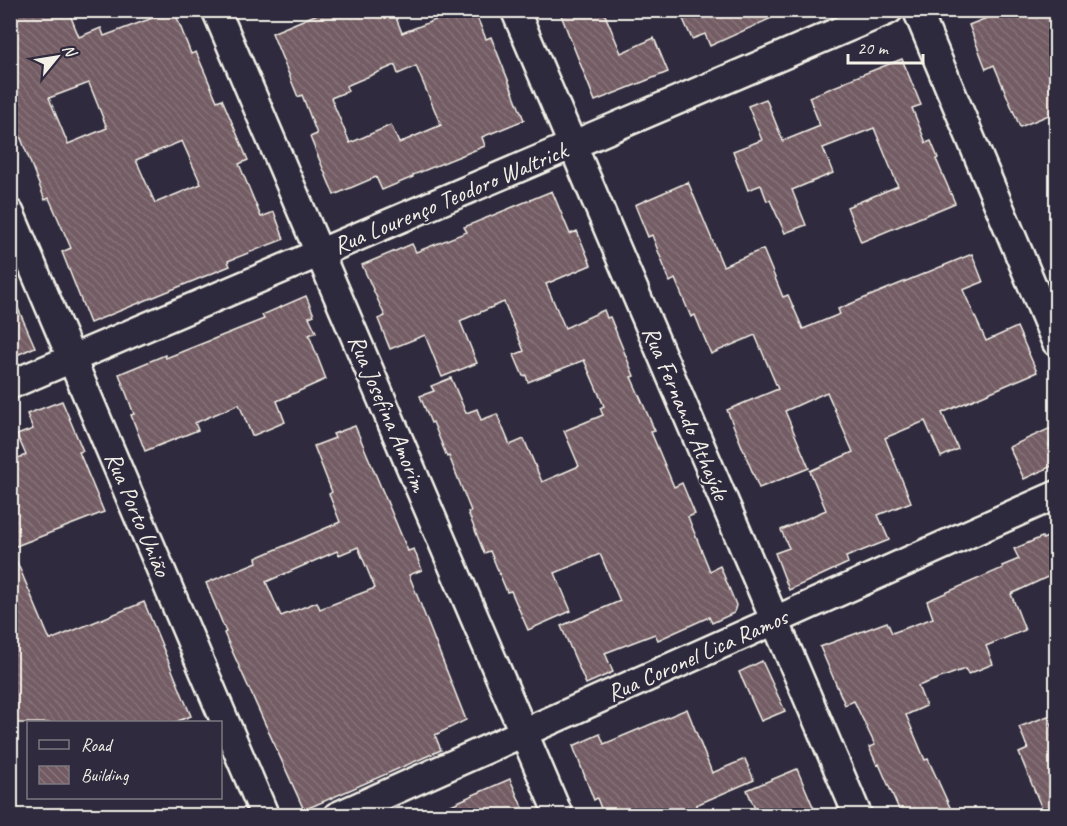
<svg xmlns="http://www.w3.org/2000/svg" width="1067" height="826" font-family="Caveat,sans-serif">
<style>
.building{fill:url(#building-back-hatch);stroke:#f4f1e8;stroke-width:1.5;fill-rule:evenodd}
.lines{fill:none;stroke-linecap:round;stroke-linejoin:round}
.minor-casing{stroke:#f4f1e8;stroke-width:32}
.minor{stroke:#2f2a3d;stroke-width:27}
.labels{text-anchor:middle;stroke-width:4.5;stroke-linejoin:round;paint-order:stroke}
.street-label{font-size:24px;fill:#f4f1e8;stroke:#2f2a3d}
</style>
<defs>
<pattern id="building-back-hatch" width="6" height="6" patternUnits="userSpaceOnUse" patternTransform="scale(1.5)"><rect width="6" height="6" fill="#735b63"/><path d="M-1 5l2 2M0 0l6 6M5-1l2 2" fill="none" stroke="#887379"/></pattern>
</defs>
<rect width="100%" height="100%" fill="#2f2a3d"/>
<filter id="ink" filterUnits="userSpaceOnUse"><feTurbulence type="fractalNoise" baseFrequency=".0167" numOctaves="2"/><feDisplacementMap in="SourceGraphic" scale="12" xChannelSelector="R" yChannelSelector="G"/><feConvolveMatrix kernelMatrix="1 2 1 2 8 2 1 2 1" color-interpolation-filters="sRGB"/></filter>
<g filter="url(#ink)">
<g class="building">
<path d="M10 10H68L79 37 101 28 104 36 174 10 191 54 196 52 217 101 222 99 248 160 239 164 261 217 274 212 284 239 228 261 230 266 90 323 62 252 71 248 49 198 45 200 10 110ZM89 83 107 128 68 144 49 98ZM182 141 201 184 155 203 136 160Z"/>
<path d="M327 10H393L402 33 461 10H474L486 39 491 37 524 120 482 137 485 146 413 175V177L382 190 376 177 334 195 310 137 317 134 302 95 298 97 272 33ZM395 65 398 74 416 66 441 125 399 143 391 125 350 143 331 98 348 91 346 86Z"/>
<polygon points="559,10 603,10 621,53 654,38 668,72 595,101"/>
<polygon points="679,10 789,10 710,46 705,34 692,39"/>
<polygon points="1007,10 1056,10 1056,112 1020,127 994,65 986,69 969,25"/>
<polygon points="902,59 921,105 912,108 926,143 931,141 938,158 936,159 955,203 861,242 847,207 898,186 874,128 823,148 833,173 792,190 806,225 785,233 770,200 767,201 761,185 748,190 733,151 762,140 748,106 766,99 783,141 820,126 809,97 844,83 843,82"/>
<polygon points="688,182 723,266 763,249 783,297 788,295 803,329 840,314 838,309 972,254 983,282 963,290 986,341 1017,327 1037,372 942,413 958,449 941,457 925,421 885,438 911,502 878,515 889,540 846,557 848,563 789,590 775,553 789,548 781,530 826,510 810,471 853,452 827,392 785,411 809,468 759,488 727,410 778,389 755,335 711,354 695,315 691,317 675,279 670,282 652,235 648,237 635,205"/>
<polygon points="552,191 570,234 577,231 591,265 546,284 565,328 604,310 607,318 610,317 634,376 631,377 655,431 651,432 674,487 682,483 695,514 688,517 710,571 720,566 736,605 734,613 712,623 709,617 658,640 655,634 605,653 613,672 586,684 561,626 620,601 600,554 555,573 571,611 528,630 511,591 507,592 490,551 484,553 468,512 471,511 449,456 447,457 433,422 431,423 420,396 434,391 431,386 451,378 466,413 477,409 481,420 497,414 510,445 524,439 542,482 579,466 564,431 603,415 600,408 604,406 584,360 528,382 526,375 523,376 514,355 524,351 504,302 460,321 477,363 442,377 425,335 390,349 378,319 385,316 362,265 412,244 416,252 467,232 464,227"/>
<polygon points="10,290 35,347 10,358"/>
<polygon points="306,296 314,315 309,317 316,332 309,335 326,379 277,401 285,422 252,436 239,404 195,423 198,430 145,451 131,415 134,414 119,374 165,355 166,358 264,319 262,315"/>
<polygon points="62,401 83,451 79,452 104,512 11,548 50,640 144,602 191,716 173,723 10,723 10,461 26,455 17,435 33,429 27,414"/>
<path d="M355 426 408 551 414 549 422 570 409 575 466 720 435 735 441 750 304 810 224 633 226 632 206 583 257 562 256 558 340 522 329 494 332 492 314 446 335 438 333 434ZM358 547 375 588 320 609 317 602 281 616 266 582 337 551 339 555Z"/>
<polygon points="1055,426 1049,446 1056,451 1056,464 1024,479 1009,447"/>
<polygon points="1056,533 1056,573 1011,594 1025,630 986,646 993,664 968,674 965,669 918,686 926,706 906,715 925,760 928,759 954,816 902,816 879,764 877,765 869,747 875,745 854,701 845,705 820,647 887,622 892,633 933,618 927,601 1003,568 1002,566 1019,559 1014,549 1042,537 1043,539"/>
<polygon points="762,661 785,711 761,721 739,672"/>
<polygon points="687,709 712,773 745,759 754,780 696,805 696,807 677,816 604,816 597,798 594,800 573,746 600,734 604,744"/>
<polygon points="1048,716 1056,735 1056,816 1045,816 1019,753 1028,749 1019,727"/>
<polygon points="797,769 817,816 758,816 747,790"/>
<polygon points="510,779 526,816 427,816 473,795"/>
</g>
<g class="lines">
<defs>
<g id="minor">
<polyline points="216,10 559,816"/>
<polyline points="515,10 858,816"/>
<polyline points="917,10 1056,342"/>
<polyline points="10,213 265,816"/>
<polyline points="10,385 889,10"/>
<polyline points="337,816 1056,495"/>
</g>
</defs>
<use href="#minor" class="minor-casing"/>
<use href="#minor" class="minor"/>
</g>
</g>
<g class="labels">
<g class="street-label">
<text transform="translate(450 198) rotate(-23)" y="8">Rua Lourenço Teodoro Waltrick</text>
<text transform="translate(388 413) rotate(67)" y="8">Rua Josefina Amorim</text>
<text transform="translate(686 413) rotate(67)" y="8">Rua Fernando Athaýde</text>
<text transform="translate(138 514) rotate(67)" y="8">Rua Porto União</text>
<text transform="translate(697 655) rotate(-24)" y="8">Rua Coronel Lica Ramos</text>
</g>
</g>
<rect width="1067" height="826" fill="none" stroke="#2f2a3d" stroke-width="36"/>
<rect x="18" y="18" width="1031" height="790" fill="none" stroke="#f4f1e8" stroke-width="2" filter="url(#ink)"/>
<rect x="27" y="721" width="195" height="78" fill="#2f2a3d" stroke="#7e7a81" stroke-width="1.5"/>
<rect x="39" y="740" width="30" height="9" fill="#2f2a3d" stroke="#7e7a81" stroke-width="1.5"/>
<text x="81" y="751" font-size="18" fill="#f4f1e8">Road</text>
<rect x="39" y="766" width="30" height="18" fill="url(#building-back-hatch)" stroke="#7e7a81" stroke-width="1.5"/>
<text x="81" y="781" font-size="18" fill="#f4f1e8">Building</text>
<g transform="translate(57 57) rotate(60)" stroke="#2f2a3d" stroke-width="4.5" paint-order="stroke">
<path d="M0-4.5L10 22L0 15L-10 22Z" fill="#f4f1e8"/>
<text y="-9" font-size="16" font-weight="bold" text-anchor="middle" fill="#f4f1e8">N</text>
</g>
<path d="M848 54v9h75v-9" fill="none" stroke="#f4f1e8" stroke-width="3"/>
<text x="857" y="54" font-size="18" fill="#f4f1e8" stroke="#2f2a3d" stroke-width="4.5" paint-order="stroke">20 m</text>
</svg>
